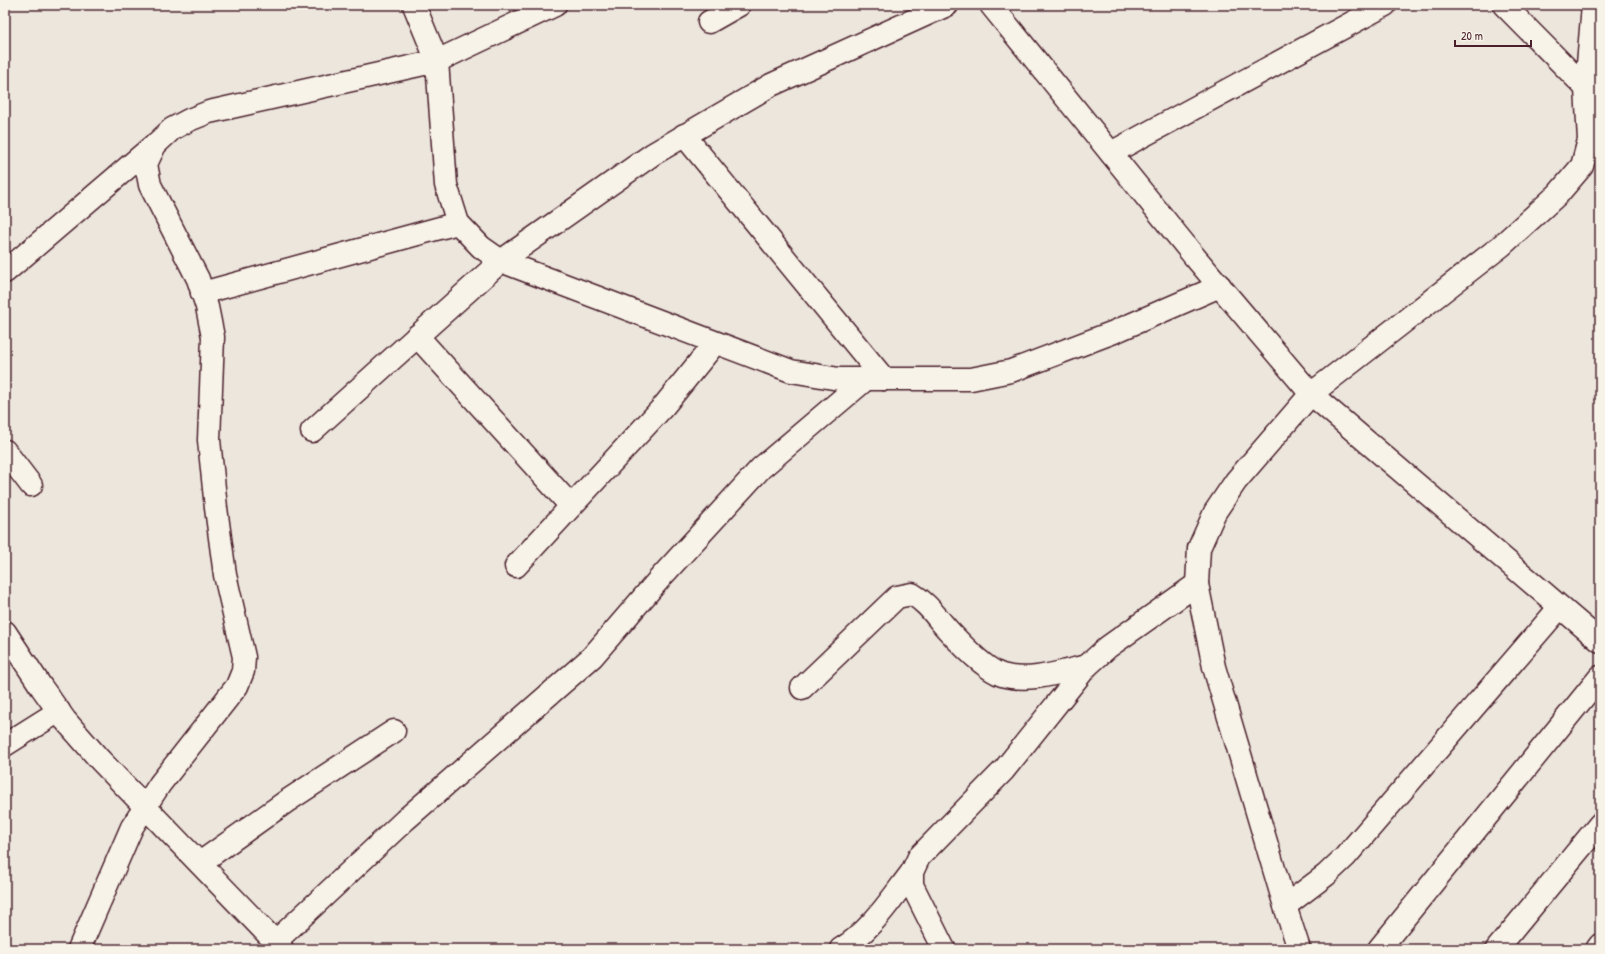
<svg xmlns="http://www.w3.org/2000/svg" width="1605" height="954" font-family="'Patrick Hand',sans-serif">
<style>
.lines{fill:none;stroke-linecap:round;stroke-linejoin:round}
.minor-casing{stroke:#4a1f2b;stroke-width:25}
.minor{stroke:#f7f3e8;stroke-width:22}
</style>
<rect width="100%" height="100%" fill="#ece6dd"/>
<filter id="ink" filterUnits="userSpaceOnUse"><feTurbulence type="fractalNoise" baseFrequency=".025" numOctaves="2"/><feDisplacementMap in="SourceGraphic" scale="8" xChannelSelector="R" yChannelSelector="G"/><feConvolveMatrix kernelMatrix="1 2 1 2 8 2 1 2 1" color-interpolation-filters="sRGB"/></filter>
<g filter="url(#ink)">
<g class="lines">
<defs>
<g id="minor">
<polyline points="414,5 437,61 446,185 458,223 481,247 501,261 791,371 839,379 971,379 1011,371 1114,332 1220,286"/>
<polyline points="991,5 1194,256 1311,394 1600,641"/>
<polyline points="1504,5 1586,88 1595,87"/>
<polyline points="709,22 739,5"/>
<polyline points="684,135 884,379"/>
<polyline points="1111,153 1385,5"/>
<polyline points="5,272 154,145"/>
<polyline points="202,293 458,223"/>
<polyline points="417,336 571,506"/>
<polyline points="312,431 501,261 653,154 771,85 947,5"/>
<polyline points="5,451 31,485"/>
<polyline points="516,566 663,407 715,343"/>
<polyline points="5,632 42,688 65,720 100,760 282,949"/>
<path d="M802 688 897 597 912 594C929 604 935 616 948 630 960 643 986 670 1002 675 1029 683 1061 672 1087 666"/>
<polyline points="5,745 59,711"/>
<polyline points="200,863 287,801 394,731"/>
<polyline points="1285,906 1326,875 1345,857 1560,607"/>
<polyline points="275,942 405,820 592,657 662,576 761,468 866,379"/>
<polyline points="79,949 132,827 160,784 237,686 243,671 244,657 225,575 216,508 209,440 213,337 207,307 198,279 150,185 146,164 155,145 172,129 189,120 209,112 437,61 555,5"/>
<path d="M841 949C871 931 891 899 912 872"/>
<polyline points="944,949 912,885 912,872 919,857 1004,770 1087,666 1108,647 1197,584"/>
<polyline points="1299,949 1285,906 1214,667 1197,584 1199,548 1215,512 1236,481 1311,394 1501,246 1558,194 1582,166 1589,140 1586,88 1593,5"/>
<polyline points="1379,949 1600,677"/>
<polyline points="1497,949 1600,824"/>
<polyline points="1597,949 1600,945"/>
</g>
</defs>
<use href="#minor" class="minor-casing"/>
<use href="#minor" class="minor"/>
</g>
</g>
<rect width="1605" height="954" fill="none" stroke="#f7f3e8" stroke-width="20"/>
<rect x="10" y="10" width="1585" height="934" fill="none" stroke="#4a1f2b" stroke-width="1.5" filter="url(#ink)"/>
<path d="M1455 40v6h76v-6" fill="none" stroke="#4a1f2b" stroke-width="2"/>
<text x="1461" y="40" font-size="12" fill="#4a1f2b" stroke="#f7f3e8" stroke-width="3" paint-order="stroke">20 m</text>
</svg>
